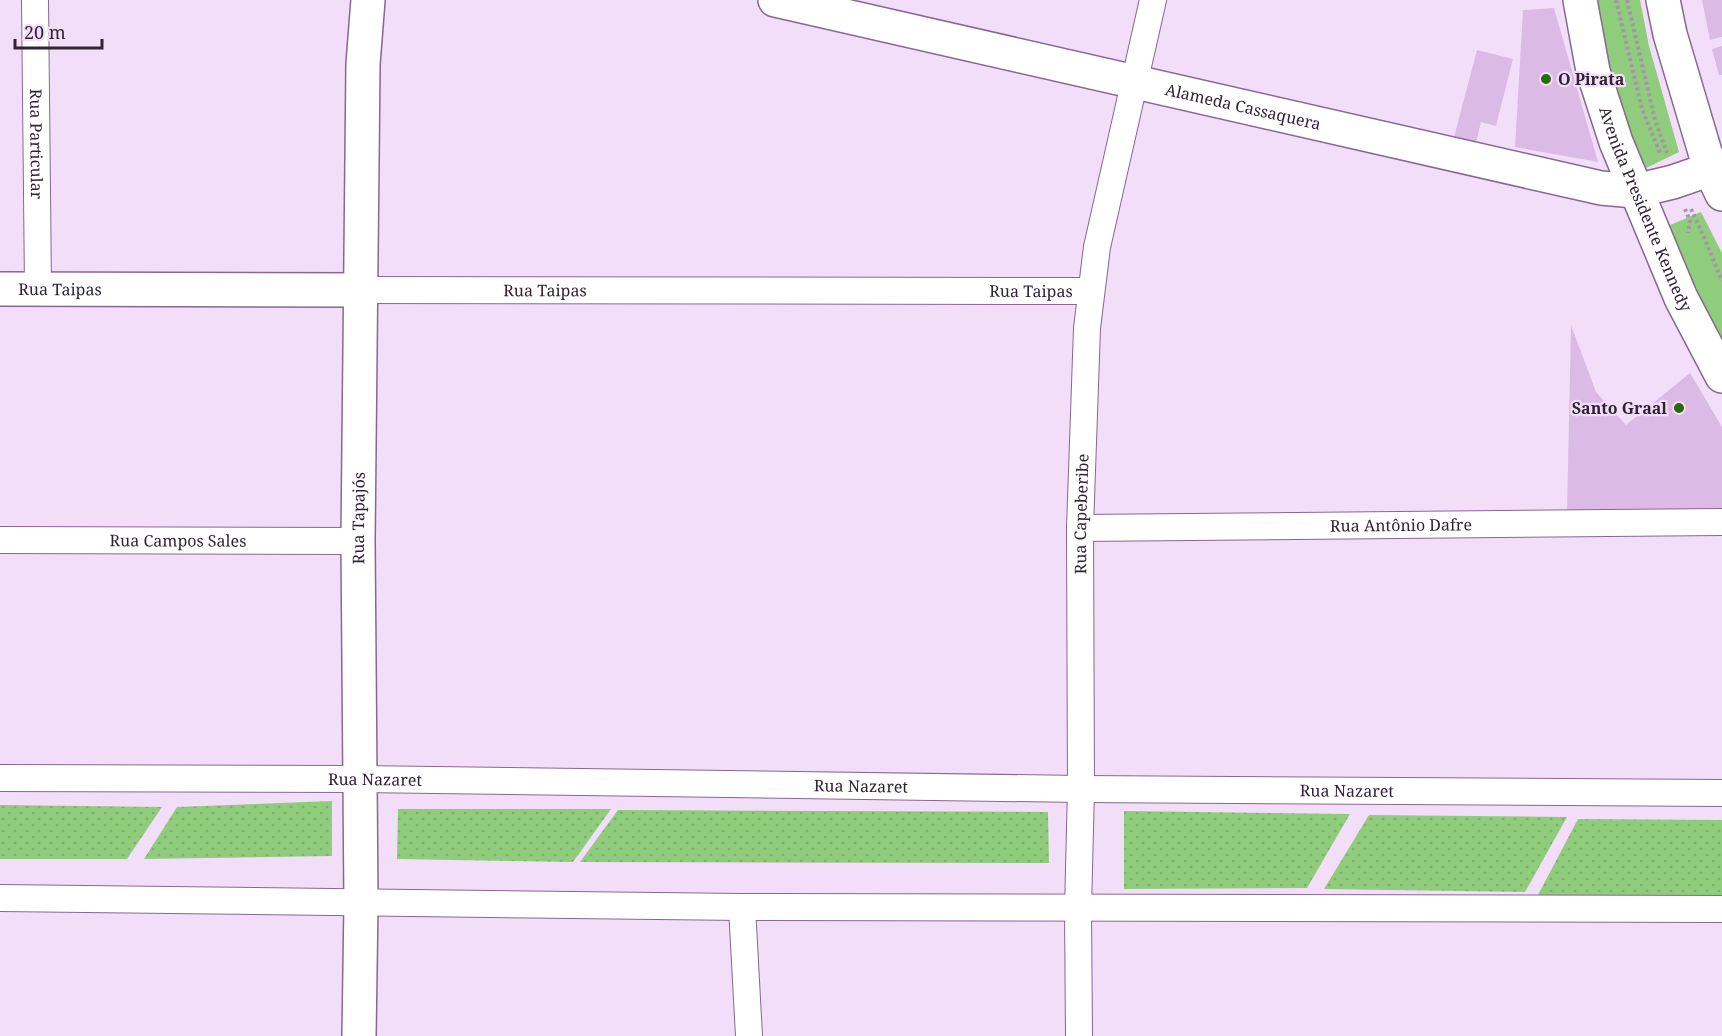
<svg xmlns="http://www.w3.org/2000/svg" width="1722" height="1036" font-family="'Noto Serif',serif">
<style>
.grass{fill:url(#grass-dots)}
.park{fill:#8fcc7c}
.building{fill:#dcbae6}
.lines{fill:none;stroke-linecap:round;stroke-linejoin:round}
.street-casing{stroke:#876890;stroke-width:28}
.secondary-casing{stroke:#876890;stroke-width:36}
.primary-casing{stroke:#876890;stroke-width:36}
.path{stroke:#a694ab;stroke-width:4;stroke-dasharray:3 3;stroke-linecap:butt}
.street{stroke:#fff;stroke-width:26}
.secondary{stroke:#fff;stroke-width:33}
.primary{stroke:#fff;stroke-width:33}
.poi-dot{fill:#286c04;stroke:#f3def9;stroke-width:2}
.labels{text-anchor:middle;stroke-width:4.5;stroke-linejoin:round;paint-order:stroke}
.poi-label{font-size:16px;font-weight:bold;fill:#302334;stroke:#f3def9;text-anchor:start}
.street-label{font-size:16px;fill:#302334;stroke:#f3def9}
</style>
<defs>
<pattern id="grass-dots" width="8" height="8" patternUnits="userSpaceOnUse" patternTransform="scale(1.5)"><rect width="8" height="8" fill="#8fcc7c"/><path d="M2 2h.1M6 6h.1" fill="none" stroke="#7caf6c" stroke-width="1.8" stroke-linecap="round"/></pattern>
</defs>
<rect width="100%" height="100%" fill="#f3def9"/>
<g class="grass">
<polygon points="332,801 332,856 144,859 177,807"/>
<polygon points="0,805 162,807 127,859 0,859"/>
<polygon points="398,809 611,809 573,862 397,859"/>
<polygon points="618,810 1048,812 1049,863 580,862"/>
<polygon points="1124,811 1350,814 1307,888 1124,889"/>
<polygon points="1369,815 1567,817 1525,892 1324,889"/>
<polygon points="1578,819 1722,820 1722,897 1538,895"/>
</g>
<g class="park">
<polygon points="1598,0 1640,0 1649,46 1679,152 1640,171 1609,65"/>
<polygon points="1701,212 1722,253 1722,352 1663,228"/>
</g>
<g class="building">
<polygon points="1702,0 1722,0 1722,37 1710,40"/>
<polygon points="1554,8 1598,162 1515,147 1523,10"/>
<polygon points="1722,46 1722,75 1719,75 1712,49"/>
<polygon points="1477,50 1513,59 1496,126 1481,122 1476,143 1454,137"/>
<polygon points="1571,325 1596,392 1626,425 1690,373 1722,427 1722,508 1567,514"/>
</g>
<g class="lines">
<defs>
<g id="street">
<path id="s1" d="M35 0 38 289"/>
<path id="s2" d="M362 290 1091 291"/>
<path id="s3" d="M1080 528 1722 522"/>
<path id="s4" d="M0 540 358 541"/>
<path id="s5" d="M0 778 360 779 1081 789 1722 793"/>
<polyline points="0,898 742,907 1722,909"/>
<polyline points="742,907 749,1036"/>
<path id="s6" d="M1079 1036 1078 909 1081 789 1080 528 1087 328 1097 247 1153 0"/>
</g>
<g id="secondary">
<path id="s7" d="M775 0 1601 188 1635 191 1673 182 1722 165"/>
<path id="s8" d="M0 289 362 290"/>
<path id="s9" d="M359 1036 361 903 358 541 363 64 368 0"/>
</g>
<g id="primary">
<path id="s10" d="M1580 0 1593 71 1616 142 1681 298 1722 376"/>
<polyline points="1663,0 1670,34 1710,169 1722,194"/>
</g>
</defs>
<use href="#street" class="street-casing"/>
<use href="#secondary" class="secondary-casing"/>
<use href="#primary" class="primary-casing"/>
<g class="path">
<polyline points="1616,0 1642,109 1660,153"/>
<polyline points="1627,0 1655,120 1667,153"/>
<polyline points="1685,209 1690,221 1688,233"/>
<polyline points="1691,209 1704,237 1722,281"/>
</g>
<use href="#street" class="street"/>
<use href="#secondary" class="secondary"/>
<use href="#primary" class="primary"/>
</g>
<g class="poi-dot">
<circle cx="1546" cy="79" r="6"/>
<circle cx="1679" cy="408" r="6"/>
</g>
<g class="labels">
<g class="poi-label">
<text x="1558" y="85">O Pirata</text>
<text x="1667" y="414" text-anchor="end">Santo Graal</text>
</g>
<g class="street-label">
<text dy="6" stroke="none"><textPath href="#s7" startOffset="480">Alameda Cassaquera</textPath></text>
<text dy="6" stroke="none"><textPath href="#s1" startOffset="144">Rua Particular</textPath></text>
<text dy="6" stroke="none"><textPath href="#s10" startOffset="220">Avenida Presidente Kennedy</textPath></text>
<text dy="6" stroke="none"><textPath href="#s8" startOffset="60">Rua Taipas</textPath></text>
<text dy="6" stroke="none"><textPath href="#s2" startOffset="183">Rua Taipas</textPath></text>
<text dy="6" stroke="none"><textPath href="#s2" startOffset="669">Rua Taipas</textPath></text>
<text dy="6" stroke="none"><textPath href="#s6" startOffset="522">Rua Capeberibe</textPath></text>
<text dy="6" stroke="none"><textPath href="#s9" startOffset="518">Rua Tapajós</textPath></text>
<text dy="6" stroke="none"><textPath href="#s3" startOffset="321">Rua Antônio Dafre</textPath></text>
<text dy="6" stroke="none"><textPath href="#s4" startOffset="178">Rua Campos Sales</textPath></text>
<text dy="6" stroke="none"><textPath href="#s5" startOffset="375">Rua Nazaret</textPath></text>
<text dy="6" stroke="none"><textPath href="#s5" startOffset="861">Rua Nazaret</textPath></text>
<text dy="6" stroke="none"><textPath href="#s5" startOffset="1347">Rua Nazaret</textPath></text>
</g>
</g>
<path d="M15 39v9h87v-9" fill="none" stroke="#302334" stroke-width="3"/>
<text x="24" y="39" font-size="18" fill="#302334" stroke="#f3def9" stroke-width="4.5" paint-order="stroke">20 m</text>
</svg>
